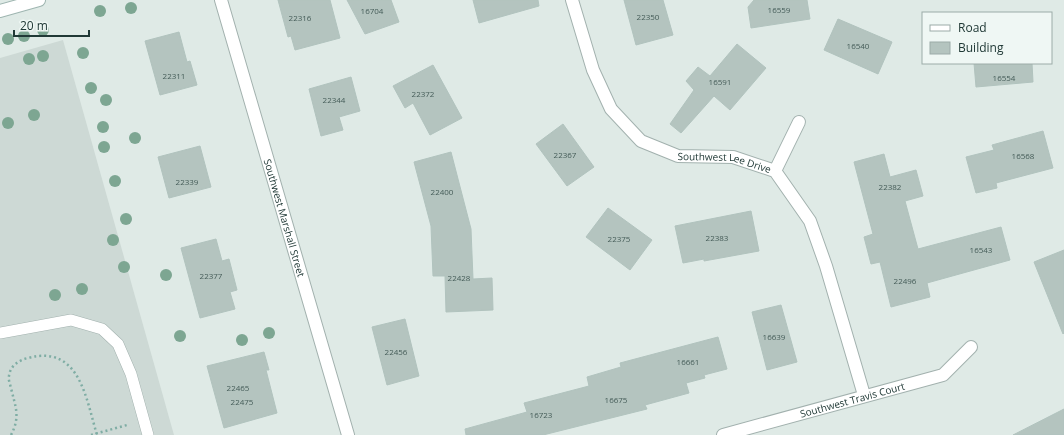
<svg xmlns="http://www.w3.org/2000/svg" width="1064" height="435" font-family="'Open Sans',sans-serif">
<style>
.built{fill:#cdd9d5}
.building{fill:#b4c4bf;stroke:#b1c3be}
.lines{fill:none;stroke-linecap:round;stroke-linejoin:round}
.service-casing{stroke:#a2b1ae;stroke-width:12}
.minor-casing{stroke:#a2b1ae;stroke-width:14}
.secondary-casing{stroke:#9eb5b0;stroke-width:14}
.path{stroke:#7fada4;stroke-width:2.5;stroke-dasharray:2 3;stroke-linecap:butt}
.service{stroke:#fff;stroke-width:11}
.minor{stroke:#fff;stroke-width:12}
.secondary{stroke:#fff;stroke-width:12}
.tree{fill:#7da692}
.labels{text-anchor:middle;stroke-width:3;stroke-linejoin:round;paint-order:stroke}
.number-label{font-size:8px;fill:#455c58}
.street-label{font-size:10px;fill:#203936;stroke:#eff7f4}
</style>
<rect width="100%" height="100%" fill="#dfeae6"/>
<polygon class="built" points="63,40 174,435 0,435 0,58"/>
<g class="building">
<polygon points="278,0 330,0 340,38 295,50 291,36 288,37"/>
<polygon points="347,0 391,0 399,22 365,34"/>
<polygon points="473,0 538,0 539,6 479,23"/>
<polygon points="624,0 663,0 673,35 636,45"/>
<polygon points="754,0 807,0 810,19 751,28 748,7"/>
<polygon points="838,19 892,42 878,74 824,50"/>
<polygon points="179,32 187,62 190,61 197,85 160,95 145,41"/>
<polygon points="737,44 766,68 730,110 714,96 681,133 670,124 694,90 686,81 698,67 710,76"/>
<polygon points="974,63 1032,63 1033,82 976,87"/>
<polygon points="433,65 462,118 430,135 413,103 405,108 393,86"/>
<polygon points="351,77 360,111 339,117 343,130 321,136 309,89"/>
<polygon points="563,124 594,167 567,186 536,144"/>
<polygon points="1043,131 1053,168 996,183 997,188 976,193 966,157 994,150 992,145"/>
<polygon points="200,146 211,187 169,198 158,157"/>
<polygon points="451,152 471,229 473,279 492,278 493,310 446,312 445,276 433,276 431,226 414,162"/>
<polygon points="884,154 890,177 916,170 923,196 905,201 918,249 1001,227 1010,260 927,283 930,297 891,307 880,262 871,264 864,237 873,234 854,162"/>
<polygon points="608,208 652,240 630,270 586,237"/>
<polygon points="751,211 759,251 704,261 704,259 683,263 675,226"/>
<polygon points="216,239 222,261 229,259 237,290 230,292 235,309 200,318 181,248"/>
<polygon points="1064,250 1064,333 1063,334 1034,262"/>
<polygon points="781,305 797,362 767,370 752,312"/>
<polygon points="405,319 419,376 387,385 372,327"/>
<polygon points="718,337 727,369 704,375 705,378 686,383 689,393 645,405 647,409 543,435 466,435 465,429 527,412 524,403 589,386 587,377 621,367 620,363"/>
<polygon points="264,352 269,370 266,370 277,413 224,428 207,366"/>
<polygon points="1064,409 1064,435 1013,435"/>
</g>
<g class="lines">
<defs>
<polyline id="service" points="0,333 71,320 102,329 118,344 131,374 148,435"/>
<g id="minor">
<path id="s1" d="M221 0 348 435"/>
<path id="s2" d="M572 0 593 70 611 109 641 141 678 156 733 157 775 171 810 221 826 266 864 395"/>
<polyline points="775,171 799,122"/>
<path id="s3" d="M723 435 943 375 971 347"/>
</g>
<polyline id="secondary" points="0,11 39,0"/>
</defs>
<use href="#service" class="service-casing"/>
<use href="#minor" class="minor-casing"/>
<use href="#secondary" class="secondary-casing"/>
<g class="path">
<path d="M11 435C21 416 15 406 11 388 10 384 8 379 9 376 10 366 19 360 28 358 80 344 86 399 97 435"/>
<polyline points="91,435 127,425"/>
</g>
<use href="#service" class="service"/>
<use href="#minor" class="minor"/>
<use href="#secondary" class="secondary"/>
</g>
<g class="tree">
<circle cx="131" cy="8" r="6"/>
<circle cx="100" cy="11" r="6"/>
<circle cx="43" cy="30" r="6"/>
<circle cx="24" cy="36" r="6"/>
<circle cx="8" cy="39" r="6"/>
<circle cx="83" cy="53" r="6"/>
<circle cx="43" cy="56" r="6"/>
<circle cx="29" cy="59" r="6"/>
<circle cx="91" cy="88" r="6"/>
<circle cx="106" cy="100" r="6"/>
<circle cx="34" cy="115" r="6"/>
<circle cx="8" cy="123" r="6"/>
<circle cx="103" cy="127" r="6"/>
<circle cx="135" cy="138" r="6"/>
<circle cx="104" cy="147" r="6"/>
<circle cx="115" cy="181" r="6"/>
<circle cx="126" cy="219" r="6"/>
<circle cx="113" cy="240" r="6"/>
<circle cx="124" cy="267" r="6"/>
<circle cx="166" cy="275" r="6"/>
<circle cx="82" cy="289" r="6"/>
<circle cx="55" cy="295" r="6"/>
<circle cx="269" cy="333" r="6"/>
<circle cx="180" cy="336" r="6"/>
<circle cx="242" cy="340" r="6"/>
</g>
<g class="labels">
<g class="number-label">
<text x="779" y="13">16559</text>
<text x="372" y="14">16704</text>
<text x="648" y="20">22350</text>
<text x="300" y="21">22316</text>
<text x="858" y="49">16540</text>
<text x="174" y="79">22311</text>
<text x="1004" y="81">16554</text>
<text x="720" y="85">16591</text>
<text x="423" y="97">22372</text>
<text x="334" y="103">22344</text>
<text x="565" y="158">22367</text>
<text x="1023" y="159">16568</text>
<text x="187" y="185">22339</text>
<text x="890" y="190">22382</text>
<text x="442" y="195">22400</text>
<text x="717" y="241">22383</text>
<text x="619" y="242">22375</text>
<text x="981" y="253">16543</text>
<text x="211" y="279">22377</text>
<text x="459" y="281">22428</text>
<text x="905" y="284">22496</text>
<text x="774" y="340">16639</text>
<text x="396" y="355">22456</text>
<text x="688" y="365">16661</text>
<text x="238" y="391">22465</text>
<text x="616" y="403">16675</text>
<text x="242" y="405">22475</text>
<text x="541" y="418">16723</text>
</g>
<g class="street-label">
<text dy="4" stroke="none"><textPath href="#s2" startOffset="247">Southwest Lee Drive</textPath></text>
<text dy="4" stroke="none"><textPath href="#s1" startOffset="227">Southwest Marshall Street</textPath></text>
<text dy="4" stroke="none"><textPath href="#s3" startOffset="134">Southwest Travis Court</textPath></text>
</g>
</g>
<rect x="922" y="12" width="130" height="52" fill="#eff7f4" stroke="#9caba8"/>
<rect x="930" y="25" width="20" height="6" fill="#ffffff" stroke="#9caba8"/>
<text x="958" y="32" font-size="12" fill="#203936">Road</text>
<rect x="930" y="42" width="20" height="12" fill="#b4c4bf" stroke="#9caba8"/>
<text x="958" y="52" font-size="12" fill="#203936">Building</text>
<path d="M14 30v6h75v-6" fill="none" stroke="#203936" stroke-width="2"/>
<text x="20" y="30" font-size="12" fill="#203936" stroke="#eff7f4" stroke-width="3" paint-order="stroke">20 m</text>
</svg>
